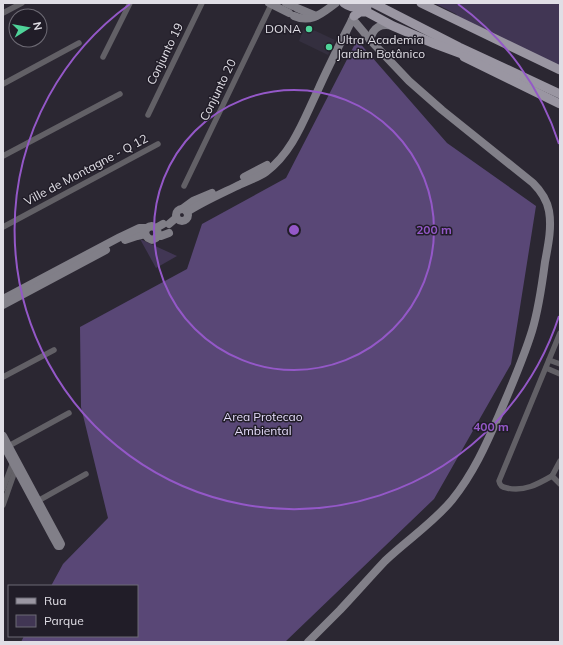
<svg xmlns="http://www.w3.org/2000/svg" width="563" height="645" font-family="Mulish,sans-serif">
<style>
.built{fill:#342f3f}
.green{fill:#413654}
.forest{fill:#594776}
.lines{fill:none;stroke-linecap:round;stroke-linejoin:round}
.street{stroke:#626066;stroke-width:5.5}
.secondary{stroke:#817f88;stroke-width:8}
.primary{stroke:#9a96a2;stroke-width:9}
.ring{fill:none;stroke:#9458c8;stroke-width:2}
.poi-dot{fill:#4fd399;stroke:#211d28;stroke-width:1.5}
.labels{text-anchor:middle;stroke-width:3;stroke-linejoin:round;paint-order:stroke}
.poi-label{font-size:12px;fill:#e0dee5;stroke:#211d28;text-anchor:end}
.street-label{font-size:12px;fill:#e0dee5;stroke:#211d28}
.park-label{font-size:12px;fill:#e4dbf9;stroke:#211d28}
.centre{fill:#9458c8;stroke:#211d28;stroke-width:2}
.ring-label{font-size:12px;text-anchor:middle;font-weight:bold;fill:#9458c8;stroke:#211d28;stroke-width:3;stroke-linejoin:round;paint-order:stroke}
</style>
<rect width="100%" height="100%" fill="#2b2732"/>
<polygon class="built" points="305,26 335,40 328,55 299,41"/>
<g class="green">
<polygon points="434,3 560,3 560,69 460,22 456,14"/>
<polygon points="140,239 177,256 156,268"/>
</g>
<polygon class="forest" points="357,40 447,143 536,206 511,364 434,499 285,642 21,642 24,636 137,636 137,586 51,586 63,564 108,518 81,407 80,327 187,269 202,224 286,178"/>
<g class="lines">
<g class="street">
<polyline points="3,13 22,3"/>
<polyline points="103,57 130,3"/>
<polyline points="3,84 79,43"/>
<polyline points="148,115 202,3"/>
<polyline points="3,156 120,94"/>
<polyline points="184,186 272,3"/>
<polyline points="3,227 158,144"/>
<polyline points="549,360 560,364"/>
<polyline points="546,368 560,374"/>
<polyline points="3,377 54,350"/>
<polyline points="5,448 69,413"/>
<path d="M552 476C538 484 524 492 507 488 502 487 500 486 499 481L560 333"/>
<polyline points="552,476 560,461"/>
<polyline points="552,476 560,484"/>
<polyline points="3,489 13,462"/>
<polyline points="36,502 86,474"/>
<polyline points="3,505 16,468"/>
</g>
<g class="secondary">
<polyline points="269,3 289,13"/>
<polyline points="286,3 293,6"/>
<polyline points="297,8 316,16"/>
<path d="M294 16C312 24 323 12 336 3"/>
<path d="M370 40C373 27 381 23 393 26"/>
<polyline points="244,177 267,165"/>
<circle cx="182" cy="215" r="6"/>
<polyline points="182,209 193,201 212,193"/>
<path d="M187 212C204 201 223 193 241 184 250 180 259 177 266 172 293 152 304 119 318 90 329 65 342 40 354 16"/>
<polyline points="169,224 176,218"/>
<path d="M156 228 158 233 156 238 152 240 148 238C143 233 145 227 152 226L156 228 163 224"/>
<polyline points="158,236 161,236 169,233"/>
<polyline points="125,240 137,236 145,234"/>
<polyline points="3,299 120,237 139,228 147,228"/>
<polyline points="3,305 106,250"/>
<polyline points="3,436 60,542 61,544 60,546 58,546 53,537 3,444"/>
<path d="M308 642C319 631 329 621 340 610 355 594 370 577 385 561 407 540 433 523 452 500 473 474 486 445 499 415 511 387 523 360 532 331 539 308 542 285 545 262 548 246 552 228 549 211 547 200 541 191 533 183L442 110 409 81 372 42 356 23 352 20"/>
</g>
<g class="primary">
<path d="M344 3C351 8 358 9 367 7"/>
<polyline points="373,3 459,47 560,94"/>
<polyline points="421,3 560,70"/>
<polyline points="354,16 360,12 367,12 393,26 435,44 470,57"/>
<polyline points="464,57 560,104"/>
</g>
</g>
<g class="ring">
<circle cx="294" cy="230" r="140"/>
<path d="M559 316A279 279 0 1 1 130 4M458 4A279 279 0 0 1 559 144"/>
</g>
<g class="poi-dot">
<circle cx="309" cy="29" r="4"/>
<circle cx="329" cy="47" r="4"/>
</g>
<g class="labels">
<g class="poi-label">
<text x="301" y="33">DONA</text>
<text x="337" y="44" text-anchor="start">Ultra Academia<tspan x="337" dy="14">Jardim Botânico</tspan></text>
</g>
<g class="street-label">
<text transform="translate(165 54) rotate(-64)" y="4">Conjunto 19</text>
<text transform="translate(218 90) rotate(-64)" y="4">Conjunto 20</text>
<text transform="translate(86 170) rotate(-28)" y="4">Ville de Montagne - Q 12</text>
</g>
<g class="park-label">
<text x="263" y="421">Area Protecao<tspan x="263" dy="14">Ambiental</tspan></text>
</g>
</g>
<circle cx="294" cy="230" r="6" class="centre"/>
<g class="ring-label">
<text x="434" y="234">200 m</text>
<text x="491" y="431">400 m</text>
</g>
<rect width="563" height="645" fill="none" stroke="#e0dee5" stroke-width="8"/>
<rect x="8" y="585" width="130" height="52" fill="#211d28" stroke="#6d6a74"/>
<rect x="16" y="598" width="20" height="6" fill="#9a96a2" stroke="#6d6a74"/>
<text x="44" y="605" font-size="12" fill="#e0dee5">Rua</text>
<rect x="16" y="615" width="20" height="12" fill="#413654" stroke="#6d6a74"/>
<text x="44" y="625" font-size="12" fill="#e0dee5">Parque</text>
<g transform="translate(28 28) rotate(79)"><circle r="19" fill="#211d28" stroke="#6d6a74"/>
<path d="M0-3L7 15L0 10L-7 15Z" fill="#4fd399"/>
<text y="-6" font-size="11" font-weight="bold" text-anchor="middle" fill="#e0dee5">N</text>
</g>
</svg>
